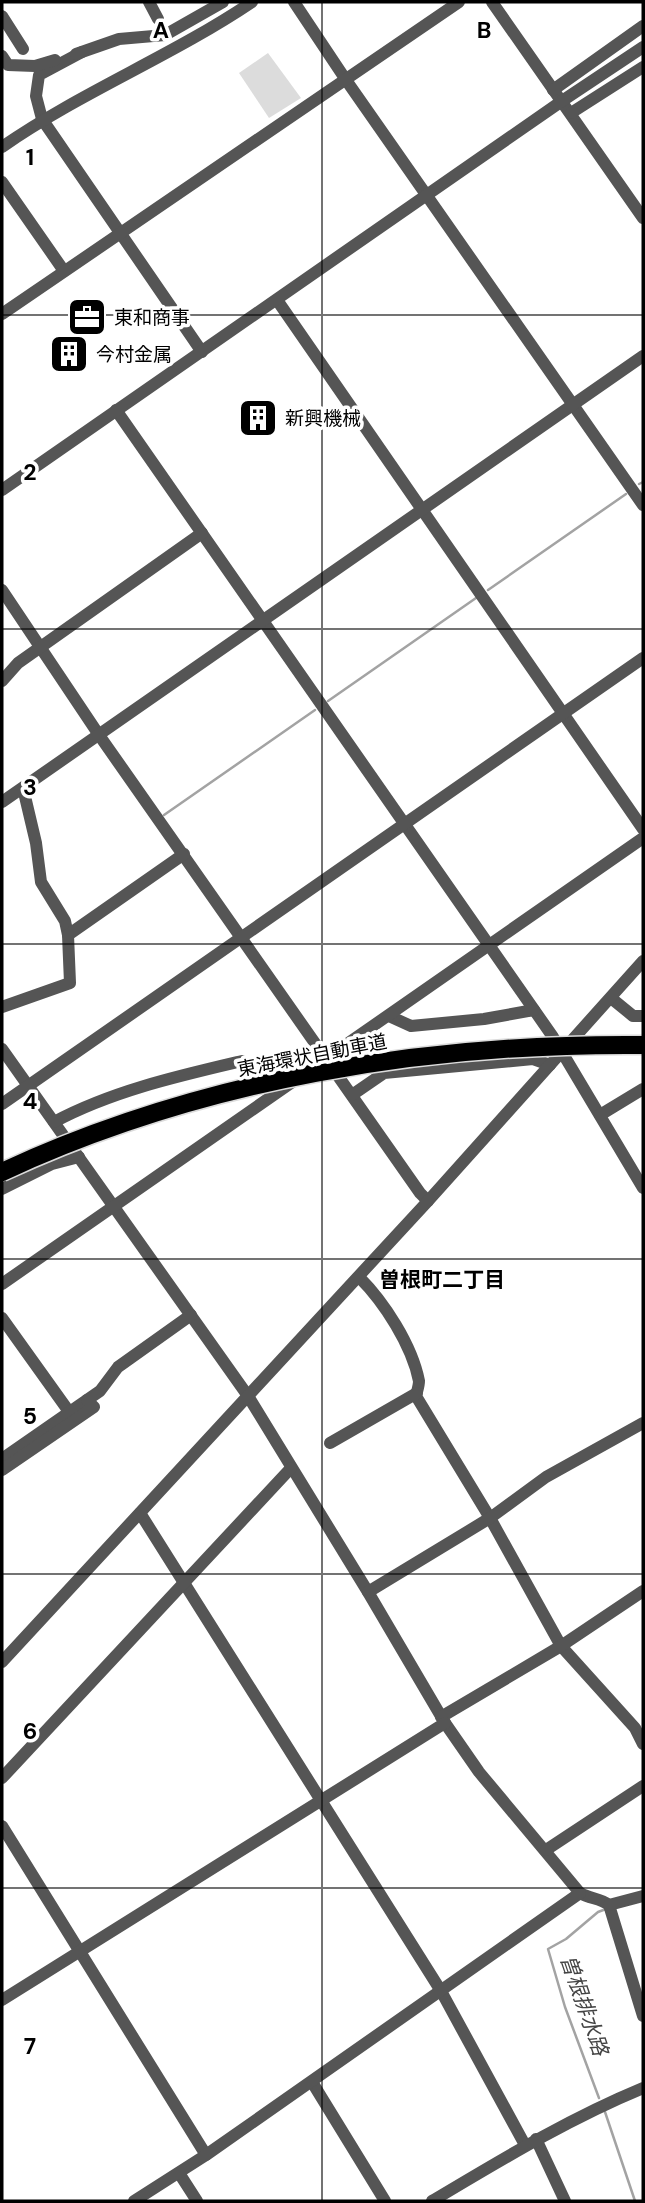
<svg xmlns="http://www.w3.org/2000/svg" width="645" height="2203" font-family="'DM Sans','Noto Sans JP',sans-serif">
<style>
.green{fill:#dcdcdc}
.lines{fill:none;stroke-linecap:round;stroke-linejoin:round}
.stream{stroke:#a3a3a3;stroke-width:2.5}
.minor{stroke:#555;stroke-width:12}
.highway-bridge-casing{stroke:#dbdbdb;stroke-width:21;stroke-linecap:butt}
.highway-bridge{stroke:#000;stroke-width:18}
.grid{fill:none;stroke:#000;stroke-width:2;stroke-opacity:0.55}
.labels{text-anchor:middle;stroke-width:7;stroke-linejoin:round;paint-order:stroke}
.poi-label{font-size:19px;fill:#000;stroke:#fff;text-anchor:start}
.street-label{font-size:19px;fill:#000;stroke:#fff}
.neighbourhood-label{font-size:21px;font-weight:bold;fill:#000;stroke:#fff}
.water-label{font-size:21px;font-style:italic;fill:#444;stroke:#fff}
.grid-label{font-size:23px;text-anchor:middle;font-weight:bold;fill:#000;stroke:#fff;stroke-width:7;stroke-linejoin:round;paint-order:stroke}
</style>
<rect width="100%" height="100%" fill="#fff"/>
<polygon class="green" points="268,53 301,98 269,118 239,73"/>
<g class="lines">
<g class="stream">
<polyline points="639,484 643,482"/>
<polyline points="488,590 626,494"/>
<polyline points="328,701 476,598"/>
<polyline points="164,815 315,710"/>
<polyline points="599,2098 565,2007 548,1949 566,1939 598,1912 606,1909"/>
<polyline points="604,2109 635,2201"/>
</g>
<g class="minor">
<polyline points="149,2 158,19"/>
<polyline points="294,2 346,80 643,505"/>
<polyline points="492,2 643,218"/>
<polyline points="2,16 23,49"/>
<polyline points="82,52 39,75 36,96 42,119 202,352"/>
<polyline points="76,54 119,39 165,35 223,2"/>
<polyline points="2,56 8,65 35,66 55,60"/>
<polyline points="553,90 643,26"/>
<polyline points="571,113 643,67"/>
<path d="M2 147C81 92 172 56 252 2"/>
<polyline points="2,182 64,271"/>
<polyline points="277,300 643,829"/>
<polyline points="2,314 459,2"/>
<polyline points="116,410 553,1037 643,1188"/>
<polyline points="2,490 562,101 643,47"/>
<polyline points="2,590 99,735 420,1193 428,1201"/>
<polyline points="2,681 18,663 202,533"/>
<polyline points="23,788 36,843 41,882 65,921 68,935"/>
<polyline points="2,802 643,356"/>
<polyline points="611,998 633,1016 643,1016"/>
<polyline points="2,1007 70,983 68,935 184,854"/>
<polyline points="389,1016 411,1026 484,1019 534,1010"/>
<path d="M2 1049 248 1396 368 1592 445 1723 479 1772 580 1893C590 1899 600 1898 609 1905L643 2016"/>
<polyline points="352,1095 384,1073 533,1059 550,1065"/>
<polyline points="2,1104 643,658"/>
<polyline points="600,1115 643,1089"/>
<path d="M54 1122C112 1091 178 1076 242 1061"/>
<polyline points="2,1189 52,1164 79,1157"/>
<path d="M359 1277C384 1302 412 1345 419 1381 419 1386 417 1391 416 1396L490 1518 561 1646 635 1728 643 1744"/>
<polyline points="2,1284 643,838"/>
<polyline points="2,1318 70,1413"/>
<polyline points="330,1443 417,1393"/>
<polyline points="2,1459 87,1400"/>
<polyline points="2,1470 94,1407 87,1400 100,1391 118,1367 191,1315"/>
<polyline points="140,1513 441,1991 525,2145"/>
<polyline points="368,1592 490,1518 546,1477 643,1423"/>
<polyline points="2,1662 428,1201 643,961"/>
<polyline points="441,1717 561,1646 643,1591"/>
<polyline points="2,1778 291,1468"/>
<polyline points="2,1826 206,2155"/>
<polyline points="546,1850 643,1786"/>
<polyline points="609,1905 643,1896"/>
<polyline points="2,2000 445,1723"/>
<polyline points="312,2082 385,2201"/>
<polyline points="536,2139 565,2201"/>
<polyline points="179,2173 197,2201"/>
<polyline points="134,2201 206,2155 580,1893"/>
<path d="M432 2201C501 2160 568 2119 643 2088"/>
</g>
<defs>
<path id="highway-bridge" d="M2 1172C202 1079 424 1043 643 1045"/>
</defs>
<use href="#highway-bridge" class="highway-bridge-casing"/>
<use href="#highway-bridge" class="highway-bridge"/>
</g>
<path class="grid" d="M322 2V2201M2 315H643M2 629H643M2 944H643M2 1259H643M2 1574H643M2 1888H643"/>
<defs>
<symbol id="office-square" viewBox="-11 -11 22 22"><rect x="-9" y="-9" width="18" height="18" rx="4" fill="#000" stroke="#fff"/><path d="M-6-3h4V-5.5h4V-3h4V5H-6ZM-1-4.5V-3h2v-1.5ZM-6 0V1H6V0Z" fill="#fff"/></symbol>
<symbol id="building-square" viewBox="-11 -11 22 22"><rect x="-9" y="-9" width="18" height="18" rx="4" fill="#000" stroke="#fff"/><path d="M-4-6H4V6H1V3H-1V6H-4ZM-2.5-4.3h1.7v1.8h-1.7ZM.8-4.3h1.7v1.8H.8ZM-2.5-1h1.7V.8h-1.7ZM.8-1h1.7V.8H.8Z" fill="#fff"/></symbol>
</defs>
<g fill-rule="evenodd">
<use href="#office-square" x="65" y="295" width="44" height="44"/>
<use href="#building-square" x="47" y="332" width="44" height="44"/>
<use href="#building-square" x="236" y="396" width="44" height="44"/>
</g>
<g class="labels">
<g class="poi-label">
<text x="114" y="324">東和商事</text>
<text x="96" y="361">今村金属</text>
<text x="285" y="425">新興機械</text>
</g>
<g class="street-label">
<text transform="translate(312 1055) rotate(-11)" y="7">東海環状自動車道</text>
</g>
<g class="neighbourhood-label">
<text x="442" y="1287">曽根町二丁目</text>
</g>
<g class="water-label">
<text transform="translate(584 2005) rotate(71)" y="7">曽根排水路</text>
</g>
</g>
<g class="grid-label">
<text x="161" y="38">A</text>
<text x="484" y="38">B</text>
<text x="30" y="165">1</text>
<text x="30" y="480">2</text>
<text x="30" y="795">3</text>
<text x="30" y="1109">4</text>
<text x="30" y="1424">5</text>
<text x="30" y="1739">6</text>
<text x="30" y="2054">7</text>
</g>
<rect width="645" height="2203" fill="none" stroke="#000000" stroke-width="7"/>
</svg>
